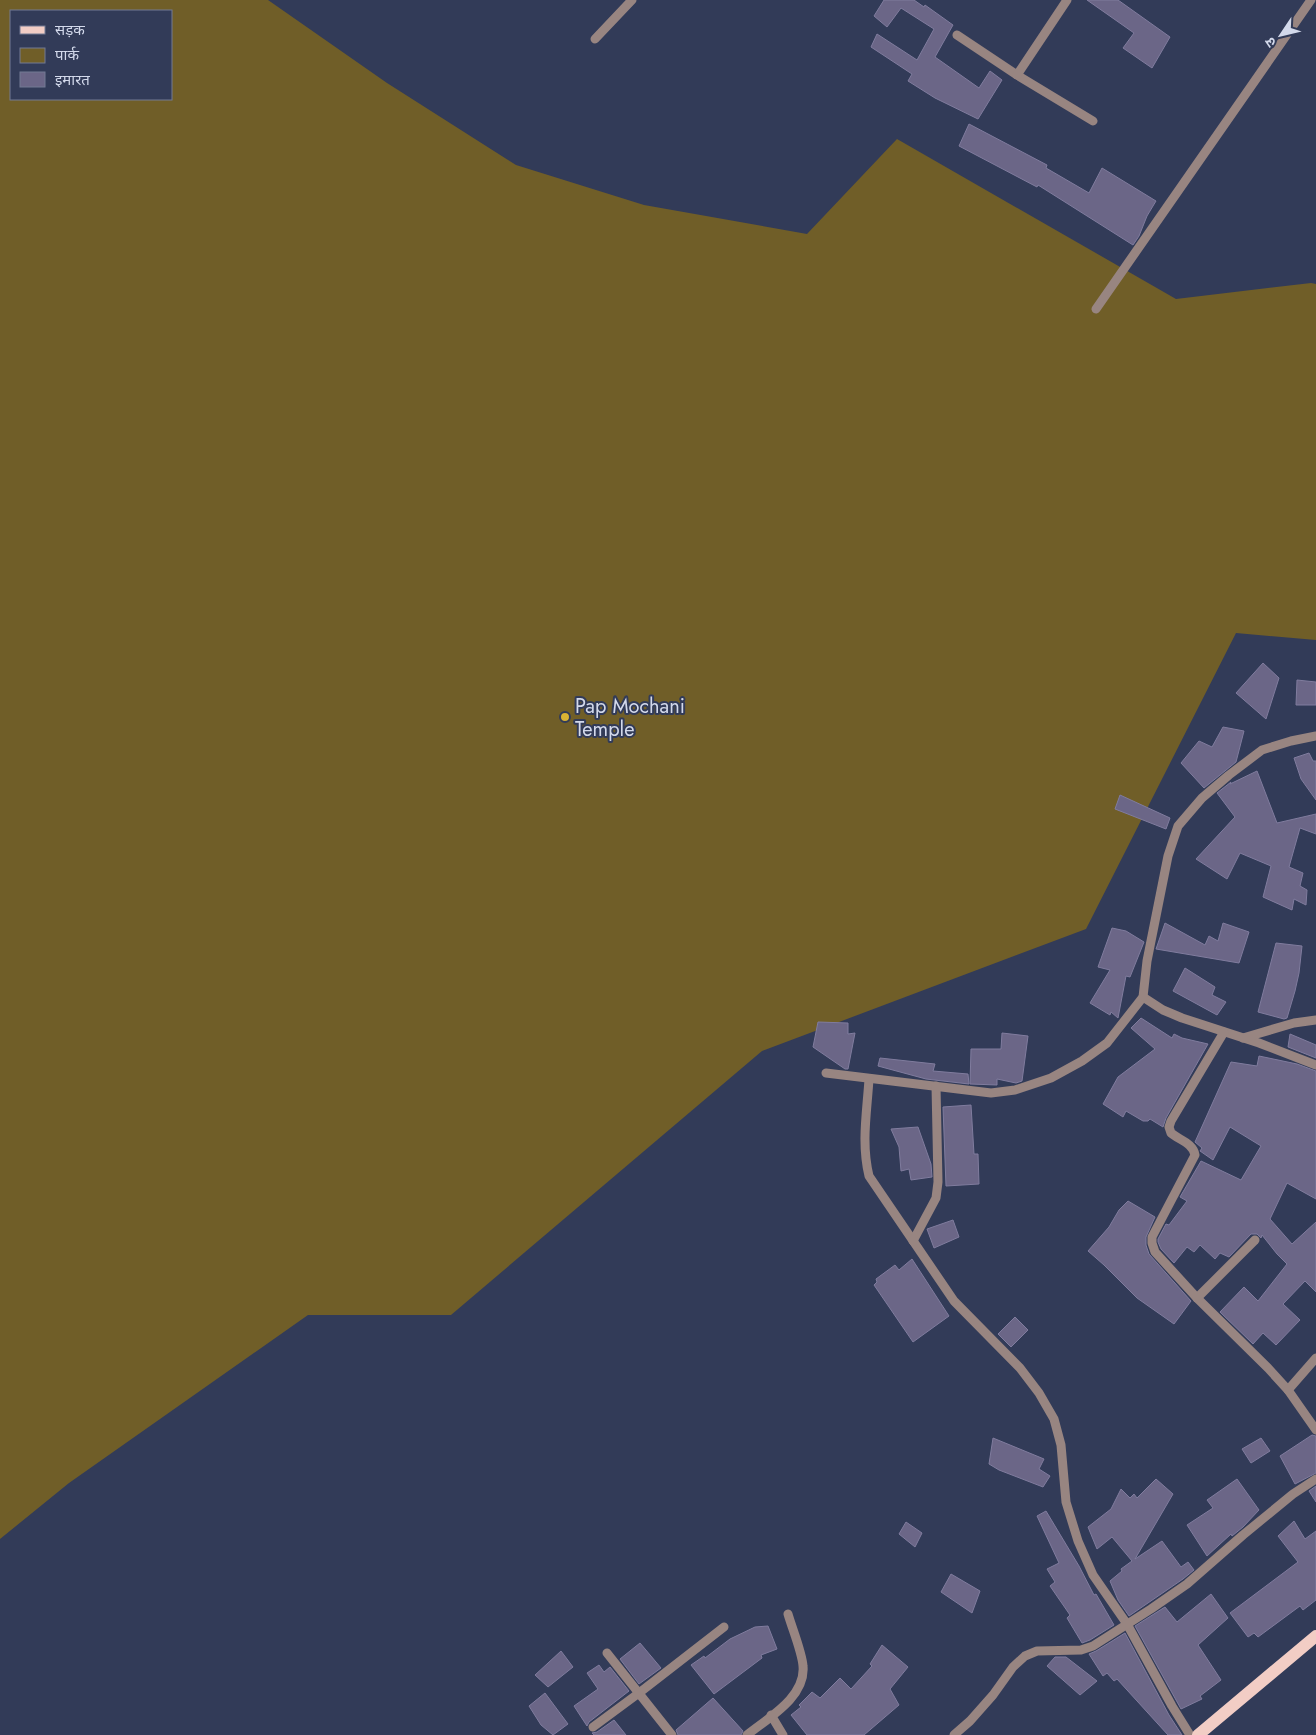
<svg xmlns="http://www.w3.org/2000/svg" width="1316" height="1735" font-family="Jost,'Noto Sans Devanagari',sans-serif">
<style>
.green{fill:#705e28;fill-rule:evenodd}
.building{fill:#6b6687;stroke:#807c9e}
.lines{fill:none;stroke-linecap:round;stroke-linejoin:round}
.minor{stroke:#988581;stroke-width:9}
.major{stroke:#f2cdc5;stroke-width:12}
.poi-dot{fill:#dab333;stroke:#323b58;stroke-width:2}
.labels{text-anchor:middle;stroke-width:4;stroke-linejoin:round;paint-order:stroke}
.poi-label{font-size:20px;fill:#d3d9eb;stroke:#323b58;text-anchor:start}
</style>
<rect width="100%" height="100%" fill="#323b58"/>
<path class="green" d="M0 0H268L387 83 516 165 644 205 807 234 897 139 1176 299 1311 283 1316 284V640L1236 633 1086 929 762 1051 451 1315H308L69 1483 0 1539ZM11 11H171V99H11Z"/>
<g class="building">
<polygon points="884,0 914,0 924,7 925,5 953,25 935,57 979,88 990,71 1002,80 978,119 935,98 908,81 912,74 871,47 877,34 917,60 934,29 901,8 887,27 874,16"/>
<polygon points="1087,0 1118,0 1170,37 1152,68 1123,48 1134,33"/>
<polygon points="969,124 1047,165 1046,168 1089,193 1102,168 1156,201 1147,216 1139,236 1133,245 1038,185 1037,187 959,146"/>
<polygon points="1263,663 1279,678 1266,719 1236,693"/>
<polygon points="1297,680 1316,682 1316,705 1296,705"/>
<polygon points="1223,727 1244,731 1236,762 1204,788 1181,763 1199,741 1212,747"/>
<polygon points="1309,753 1313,761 1316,761 1316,800 1301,779 1294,758"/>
<polygon points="1257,771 1277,823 1316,814 1316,834 1300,828 1289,867 1303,873 1300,886 1307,890 1306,905 1294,899 1292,910 1263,897 1271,866 1240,853 1227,879 1196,859 1235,817 1217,793 1231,782 1230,784"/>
<polygon points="1120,795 1170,818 1166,829 1115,809"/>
<polygon points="1165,923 1205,945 1209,936 1218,941 1223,923 1249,932 1239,963 1156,949"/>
<polygon points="1112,928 1126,931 1144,942 1130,977 1126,976 1118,1018 1111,1012 1110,1015 1090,1003 1110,970 1098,967"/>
<polygon points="1276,943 1302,946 1299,973 1295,991 1287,1018 1284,1019 1258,1012"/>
<polygon points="1185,968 1215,987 1212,995 1226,1002 1217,1015 1173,991"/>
<polygon points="1141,1018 1172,1038 1174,1034 1182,1038 1208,1044 1166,1118 1163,1127 1150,1119 1148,1121 1143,1121 1126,1111 1123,1117 1103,1104 1118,1077 1155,1049 1131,1028"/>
<polygon points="818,1022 848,1023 848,1034 855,1033 848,1069 845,1069 813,1047"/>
<polygon points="1002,1033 1028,1036 1022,1081 1016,1083 997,1079 997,1085 970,1084 971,1049 1001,1049"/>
<polygon points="1290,1034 1316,1045 1316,1058 1288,1047"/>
<polygon points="1259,1056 1297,1064 1316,1071 1316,1199 1287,1183 1270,1219 1292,1244 1316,1222 1316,1292 1305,1281 1283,1304 1300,1320 1276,1345 1263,1333 1253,1344 1220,1312 1244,1287 1258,1301 1287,1264 1277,1254 1262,1235 1261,1238 1257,1234 1251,1234 1229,1257 1220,1253 1215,1259 1200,1245 1194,1252 1187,1247 1174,1263 1161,1249 1158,1242 1158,1239 1166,1224 1169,1225 1187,1201 1180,1197 1201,1161 1241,1180 1261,1146 1230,1127 1213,1160 1200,1151 1202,1148 1195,1142 1231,1062 1257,1066"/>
<polygon points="880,1058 935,1064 933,1071 968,1074 969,1084 926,1079 878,1066"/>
<polygon points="971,1105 974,1154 978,1154 979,1184 946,1186 943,1107"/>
<polygon points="918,1127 931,1164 932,1177 911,1180 909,1169 901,1171 899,1147 891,1129"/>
<polygon points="1128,1201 1155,1217 1146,1237 1146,1245 1149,1254 1191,1301 1174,1324 1137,1298 1104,1265 1088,1251 1109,1227 1119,1210"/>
<polygon points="953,1220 959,1237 934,1248 927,1229"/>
<polygon points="912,1259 949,1316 913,1342 874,1285 877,1282 876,1279 895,1265 899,1270"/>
<polygon points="1015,1317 1028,1330 1011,1347 998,1334"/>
<polygon points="1312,1435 1316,1436 1316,1473 1295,1484 1280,1456"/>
<polygon points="993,1438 1044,1459 1039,1469 1050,1476 1043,1487 999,1470 989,1464"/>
<polygon points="1261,1438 1270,1451 1251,1463 1242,1449"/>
<polygon points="1156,1479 1173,1494 1135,1559 1162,1541 1181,1567 1188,1562 1194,1570 1183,1579 1129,1616 1118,1600 1110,1581 1122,1571 1121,1569 1132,1561 1112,1537 1097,1549 1088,1527 1111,1509 1121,1489 1130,1498 1134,1494 1137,1498"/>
<polygon points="1237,1479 1259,1510 1243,1527 1232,1536 1231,1534 1207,1556 1187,1525 1213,1508 1207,1500"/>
<polygon points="1316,1486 1316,1502 1309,1491"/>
<polygon points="1046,1511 1079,1566 1094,1595 1096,1594 1114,1625 1090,1640 1082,1643 1067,1618 1070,1615 1050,1586 1055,1582 1047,1569 1059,1563 1037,1516"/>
<polygon points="1294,1521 1305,1539 1316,1531 1316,1600 1303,1610 1300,1606 1258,1637 1254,1633 1248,1637 1230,1613 1298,1562 1278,1536"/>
<polygon points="906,1522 922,1533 915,1547 899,1534"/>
<polygon points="951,1574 980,1591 972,1613 941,1592"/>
<polygon points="1211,1594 1228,1618 1198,1645 1221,1680 1200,1696 1202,1699 1181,1709 1135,1626 1165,1607 1177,1622"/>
<polygon points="768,1626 777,1649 761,1655 762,1658 714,1694 691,1665 704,1656 705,1658 730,1639 755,1627"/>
<polygon points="1125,1633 1169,1715 1182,1735 1168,1735 1117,1679 1114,1681 1107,1673 1103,1676 1089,1654 1096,1651"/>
<polygon points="640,1643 661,1668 639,1684 620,1659"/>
<polygon points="882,1645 908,1667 890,1689 899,1705 864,1735 807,1735 791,1715 801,1707 799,1705 812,1692 820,1698 840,1678 851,1689 872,1666 870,1664"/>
<polygon points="561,1651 573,1667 548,1687 535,1675"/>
<polygon points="1055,1657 1066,1657 1097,1681 1080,1695 1047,1666"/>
<polygon points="599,1665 604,1672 610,1667 629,1691 589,1722 587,1726 574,1706 598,1689 587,1673"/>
<polygon points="545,1693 568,1724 553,1735 541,1725 529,1706"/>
<polygon points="713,1698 743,1731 741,1735 678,1735 676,1730"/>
<polygon points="614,1720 626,1735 594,1735 592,1733 597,1732"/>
</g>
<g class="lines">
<g class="minor">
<polyline points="957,35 1017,75 1093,121"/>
<polyline points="595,39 632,0"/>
<polyline points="1017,75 1067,0"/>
<polyline points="1096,309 1311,0"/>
<polyline points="1143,997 1163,1010 1182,1018 1259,1043 1316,1065"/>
<path d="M1224 1032 1171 1121 1169 1127 1171 1133C1179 1140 1193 1143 1195 1155L1152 1237V1243L1155 1252 1197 1298 1268 1368 1288 1390 1316 1430"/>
<polyline points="1243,1038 1294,1023 1316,1020"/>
<polyline points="826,1073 991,1093 1015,1090 1051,1078 1082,1061 1107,1043 1143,997 1147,961 1168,856 1178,826 1202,798 1229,775 1262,750 1291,741 1316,736"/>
<path d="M869 1079C867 1112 861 1143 869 1176L954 1301 1020 1368 1039 1393 1054 1419 1061 1445 1066 1502 1078 1541 1093 1575 1127 1624 1172 1706 1190 1735"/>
<polyline points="913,1241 936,1198 938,1182 936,1086"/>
<polyline points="1197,1298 1255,1240"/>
<polyline points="1288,1390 1316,1358"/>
<polyline points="607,1653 672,1735"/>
<polyline points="771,1715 783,1735"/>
<polyline points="593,1727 639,1693 724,1627"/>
<path d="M747 1735C768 1718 806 1697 803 1666 802 1652 792 1628 788 1614"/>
<polyline points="954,1735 970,1721 993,1695 1013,1667 1025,1656 1037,1651 1081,1650 1093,1646 1151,1609 1187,1584 1243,1535 1293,1494 1316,1479"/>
</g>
<polyline class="major" points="1198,1735 1316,1636"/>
</g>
<circle class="poi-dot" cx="565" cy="717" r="5"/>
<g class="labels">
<g class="poi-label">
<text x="575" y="713">Pap Mochani<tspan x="575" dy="23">Temple</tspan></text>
</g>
</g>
<rect x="10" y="10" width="162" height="90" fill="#323b58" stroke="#727a93"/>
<rect x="20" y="26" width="25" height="8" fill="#f2cdc5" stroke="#727a93"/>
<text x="55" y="35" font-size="15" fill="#d3d9eb">सड़क</text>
<rect x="20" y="48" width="25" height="15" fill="#705e28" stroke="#727a93"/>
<text x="55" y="60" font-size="15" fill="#d3d9eb">पार्क</text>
<rect x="20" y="72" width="25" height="15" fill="#6b6687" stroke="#727a93"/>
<text x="55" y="85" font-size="15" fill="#d3d9eb">इमारत</text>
<g transform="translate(1281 35) rotate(235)" stroke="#323b58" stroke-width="4" paint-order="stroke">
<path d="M0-4L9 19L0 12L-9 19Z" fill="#d3d9eb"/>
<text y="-8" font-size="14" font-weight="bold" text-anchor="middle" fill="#d3d9eb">उ</text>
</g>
</svg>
